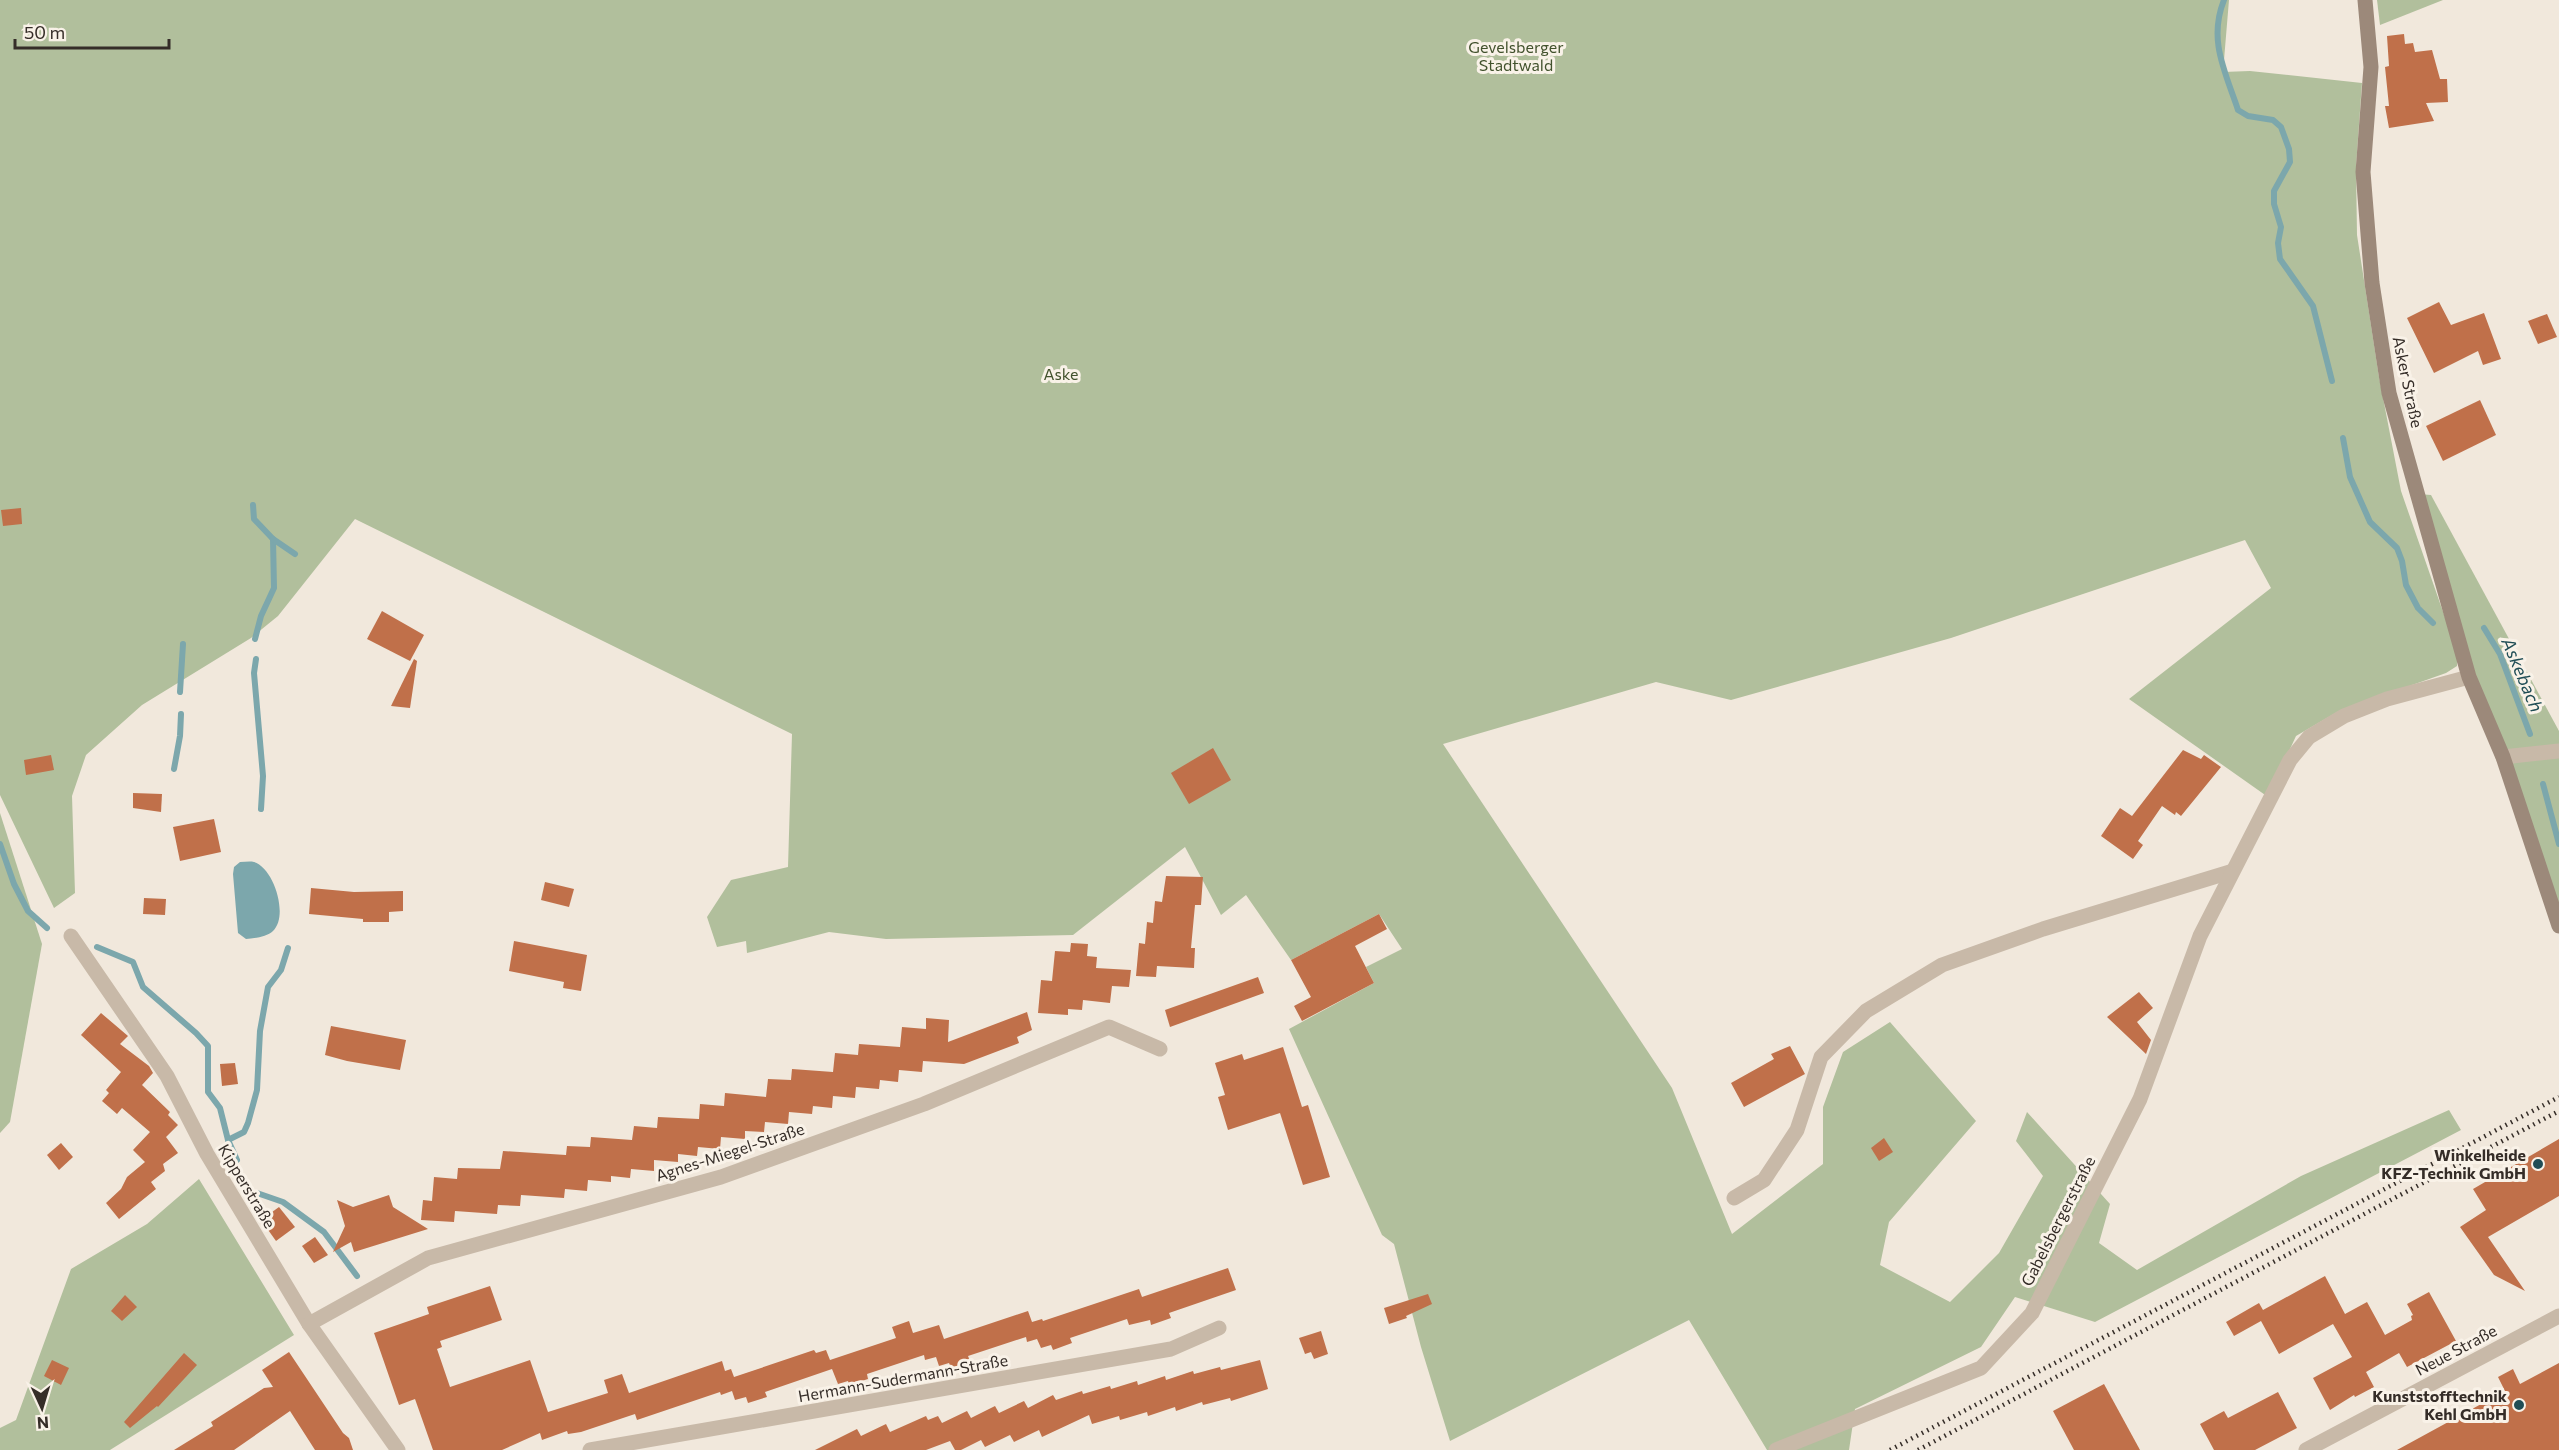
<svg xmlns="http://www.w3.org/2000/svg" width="2559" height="1450" font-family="Commissioner,sans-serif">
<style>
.green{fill:#b1bf9c}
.water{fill:#7ca7ac}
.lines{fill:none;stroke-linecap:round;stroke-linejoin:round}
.stream{stroke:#7ca7ac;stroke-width:6}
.building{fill:#c0704a}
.street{stroke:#c8b9a8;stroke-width:15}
.secondary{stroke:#9c897a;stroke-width:15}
.rail{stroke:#352d28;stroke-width:4.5;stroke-dasharray:1.5 4.5;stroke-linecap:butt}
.poi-dot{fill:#204d55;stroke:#f9f2e8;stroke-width:2}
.labels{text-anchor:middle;stroke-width:6;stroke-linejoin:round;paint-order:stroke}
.park-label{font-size:16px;fill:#42522d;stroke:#f9f2e8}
.street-label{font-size:16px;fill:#352d28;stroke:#f9f2e8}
.poi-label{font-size:16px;font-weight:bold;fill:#352d28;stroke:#f9f2e8;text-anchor:end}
.water-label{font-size:18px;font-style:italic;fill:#204d55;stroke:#f9f2e8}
</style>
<rect width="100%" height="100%" fill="#f1e8dc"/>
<g class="green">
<polygon points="0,0 2229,0 2223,72 2250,71 2362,83 2356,166 2357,235 2379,377 2401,491 2457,652 2457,666 2446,673 2339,711 2296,736 2268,797 2129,699 2271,588 2245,540 1951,638 1731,700 1656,682 1443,744 1672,1088 1732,1234 1823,1164 1823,1107 1843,1052 1890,1022 1976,1121 1889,1222 1880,1265 1950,1302 1999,1253 2043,1176 2016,1141 2027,1112 2110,1204 2099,1243 2137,1270 2301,1176 2449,1110 2461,1130 2095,1322 2015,1297 1981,1347 1855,1409 1849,1450 1767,1450 1689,1320 1450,1441 1421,1347 1394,1244 1382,1235 1289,1029 1374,983 1366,967 1402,949 1379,914 1291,960 1246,895 1221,915 1185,847 1073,935 886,939 829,932 747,953 746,941 717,947 707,917 731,880 788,867 792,734 355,519 278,616 251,638 142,705 86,755 72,796 75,893 54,908 0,795"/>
<polygon points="2377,0 2443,0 2380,25"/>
<polygon points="2418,494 2431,495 2559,731 2559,926 2469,677"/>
<polygon points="0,813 42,944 10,1122 0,1133"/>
<polygon points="199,1179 294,1335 110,1450 0,1450 0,1428 16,1420 71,1269 147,1224"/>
</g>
<path class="water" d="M240 862C245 862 250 861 254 862 274 868 289 916 273 931 267 937 255 938 246 939L238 933 233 874 234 867Z"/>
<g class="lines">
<g class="stream">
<path d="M2224 0C2208 40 2225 71 2238 110L2248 116 2273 120 2281 127 2289 149 2290 162 2274 191V204L2281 227 2278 243 2280 259 2313 306 2332 381"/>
<polyline points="2343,438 2350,477 2370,522 2397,548 2402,561 2406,585 2418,608 2433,623"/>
<polyline points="253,505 254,519 273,539 274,588 261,616 255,639"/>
<polyline points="273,539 295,554"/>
<polyline points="2484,628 2500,654 2530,734"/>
<polyline points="256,659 254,673 263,776 261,809"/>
<polyline points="180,692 183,644"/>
<polyline points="174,769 180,736 181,714"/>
<polyline points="2543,784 2559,844"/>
<polyline points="0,844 14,884 28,911 47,928"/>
<polyline points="97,947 133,962 143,987 196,1033 208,1046 208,1092 220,1108 228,1140 237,1160"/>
<polyline points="228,1140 244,1132 248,1123 257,1090 260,1031 268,987 281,970 288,948"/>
<polyline points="257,1193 283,1202 324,1232 357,1276"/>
</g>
</g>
<g class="building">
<polygon points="2404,34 2405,44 2413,43 2415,52 2432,50 2440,79 2447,79 2448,102 2426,103 2434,121 2389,128 2385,106 2389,106 2385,67 2389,66 2387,36"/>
<polygon points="2439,302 2451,325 2484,313 2501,359 2483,365 2478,351 2434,373 2407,318"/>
<polygon points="2547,314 2557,337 2538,344 2528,321"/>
<polygon points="2480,400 2496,435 2443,461 2426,426"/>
<polygon points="21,508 22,524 3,526 1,510"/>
<polygon points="382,611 424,635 410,661 367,639"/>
<polygon points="414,659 417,661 410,708 391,706"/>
<polygon points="1213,748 1231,780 1189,804 1171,773"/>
<polygon points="2183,750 2201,759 2204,755 2221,767 2181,816 2176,812 2175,815 2162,806 2138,841 2143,845 2133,859 2101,836 2120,808 2132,816"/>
<polygon points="51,755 54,770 26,775 24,760"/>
<polygon points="133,793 162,794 161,812 133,808"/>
<polygon points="214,819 221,852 180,861 173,827"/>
<polygon points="1166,876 1203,877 1201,905 1195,905 1191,948 1195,948 1194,968 1157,966 1156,977 1136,976 1139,943 1145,944 1147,922 1153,923 1155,901 1162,902"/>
<polygon points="545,882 574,889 569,907 541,900"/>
<polygon points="311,888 354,892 403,891 403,911 389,912 389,922 363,922 363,919 309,914"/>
<polygon points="144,898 166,899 165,915 143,914"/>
<polygon points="1379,914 1387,929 1355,946 1374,983 1302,1021 1294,1006 1311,997 1291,960"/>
<polygon points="514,941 587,955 581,991 563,988 564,982 509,971"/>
<polygon points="1071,943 1088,944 1087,956 1097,957 1096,968 1131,970 1129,987 1112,986 1110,1003 1083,1000 1082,1010 1068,1009 1068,1015 1038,1013 1041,980 1052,981 1055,951 1070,952"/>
<polygon points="1258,977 1264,993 1170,1027 1165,1010"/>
<polygon points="2139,992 2153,1008 2137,1022 2151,1040 2146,1054 2107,1017"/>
<polygon points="1027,1012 1032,1030 1017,1037 1019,1043 964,1064 923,1061 922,1072 899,1070 898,1082 880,1080 879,1089 856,1087 855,1098 833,1096 832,1108 813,1106 812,1114 789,1112 788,1124 765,1122 764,1132 745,1131 745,1139 721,1137 720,1149 698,1147 697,1156 678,1154 678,1162 654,1160 654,1171 631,1169 630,1178 611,1176 611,1182 588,1180 587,1191 565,1189 564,1198 521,1195 520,1206 498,1205 497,1214 455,1211 454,1222 421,1220 423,1200 432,1201 434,1177 457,1179 458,1168 500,1169 503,1151 566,1155 567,1146 590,1147 591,1137 632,1140 634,1126 657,1128 658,1117 699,1119 700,1104 724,1106 725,1093 766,1097 768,1079 791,1080 792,1069 833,1072 835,1053 858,1055 859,1044 900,1047 902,1027 926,1029 926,1018 949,1020 948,1042"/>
<polygon points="101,1013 128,1036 120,1044 149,1066 153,1073 142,1085 170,1112 168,1115 178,1125 166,1137 178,1153 163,1164 165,1171 151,1182 156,1189 119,1219 106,1203 121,1189 127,1177 145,1162 133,1150 150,1132 122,1108 117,1114 102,1101 109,1093 106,1090 121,1072 81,1035"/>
<polygon points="331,1026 406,1040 400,1070 347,1061 325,1055"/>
<polygon points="1790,1046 1805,1074 1744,1107 1731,1083 1774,1059 1771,1054"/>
<polygon points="1283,1047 1302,1107 1308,1105 1330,1177 1303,1185 1280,1113 1228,1130 1218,1097 1225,1095 1215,1063 1242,1054 1244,1060"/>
<polygon points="235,1063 238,1084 222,1086 220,1064"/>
<polygon points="1884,1138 1893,1152 1879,1161 1871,1148"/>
<polygon points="2559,1139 2559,1196 2488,1237 2525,1291 2494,1275 2460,1227 2486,1210 2473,1189"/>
<polygon points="61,1143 73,1157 59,1170 47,1155"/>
<polygon points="389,1195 393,1207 428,1229 354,1252 351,1242 333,1252 345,1226 337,1200 353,1207"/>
<polygon points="279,1207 295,1227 276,1241 261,1220"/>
<polygon points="315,1237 328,1255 314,1263 302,1246"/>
<polygon points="1228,1268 1236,1290 1169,1313 1171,1318 1151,1325 1150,1320 1129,1325 1127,1319 1070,1338 1072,1343 1053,1350 1051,1345 1041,1348 1037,1339 1027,1342 1026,1337 968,1356 970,1361 951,1368 949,1363 939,1366 936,1357 925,1360 924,1355 867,1374 868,1379 849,1385 848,1381 838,1384 832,1369 765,1392 767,1397 748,1403 746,1397 735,1400 732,1391 721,1395 720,1392 637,1420 635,1414 581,1432 568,1434 567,1431 542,1440 540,1433 502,1450 433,1450 415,1399 399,1405 374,1333 429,1314 427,1307 490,1286 502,1320 440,1341 442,1347 437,1349 450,1387 530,1360 548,1412 608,1393 604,1380 622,1374 629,1393 722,1361 725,1371 731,1369 734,1377 814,1350 816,1353 826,1350 830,1360 896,1338 892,1327 909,1321 913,1333 939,1325 944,1339 1028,1311 1032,1322 1042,1319 1043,1321 1139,1289 1142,1297"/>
<polygon points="2325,1276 2345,1314 2367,1302 2385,1335 2412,1320 2411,1316 2413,1315 2407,1304 2429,1292 2456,1341 2407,1367 2399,1353 2366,1372 2374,1387 2355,1397 2354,1395 2330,1410 2313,1378 2352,1357 2333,1324 2279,1354 2261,1321 2234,1336 2226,1322 2259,1303 2263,1310"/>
<polygon points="1428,1294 1432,1304 1406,1316 1407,1318 1389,1324 1384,1308"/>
<polygon points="125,1295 137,1307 122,1321 111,1311"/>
<polygon points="1321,1331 1328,1354 1314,1359 1311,1352 1305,1354 1299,1338"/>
<polygon points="289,1352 343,1433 349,1438 353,1450 315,1450 290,1411 234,1450 174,1450 213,1426 211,1422 264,1388 273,1387 262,1370"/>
<polygon points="184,1353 197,1365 158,1407 157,1406 130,1428 124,1422"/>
<polygon points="52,1360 69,1368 61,1385 44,1376"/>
<polygon points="1260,1360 1268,1389 1231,1401 1230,1398 1203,1405 1202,1402 1176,1411 1175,1407 1148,1416 1147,1412 1120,1420 1119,1416 1092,1424 1089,1415 1042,1437 1039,1430 1014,1442 1010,1435 985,1447 981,1440 961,1450 955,1450 950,1441 926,1450 815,1450 857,1429 861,1436 886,1424 890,1432 926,1416 928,1420 938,1416 942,1423 967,1411 971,1418 995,1406 999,1413 1024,1401 1028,1408 1053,1395 1056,1400 1082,1391 1083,1394 1110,1386 1111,1389 1137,1381 1138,1385 1165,1376 1166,1380 1193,1371 1194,1374 1220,1367 1221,1370"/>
<polygon points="2559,1363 2559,1450 2397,1450 2505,1391 2498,1377 2513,1369 2520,1384"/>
<polygon points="2104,1384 2140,1450 2074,1450 2053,1411"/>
<polygon points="2278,1392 2297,1428 2255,1450 2214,1450 2200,1424 2224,1411 2228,1418"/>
</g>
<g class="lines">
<g class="street">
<polyline points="2503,757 2559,751"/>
<polyline points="71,936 167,1076 207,1154 309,1324 398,1450"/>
<polyline points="1734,1198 1764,1180 1797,1130 1821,1057 1866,1011 1942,965 2043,929 2230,872"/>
<polyline points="309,1324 428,1258 721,1177 924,1104 1109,1027 1160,1049"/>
<polyline points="590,1450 1171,1349 1219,1328"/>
<polyline points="1776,1450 1981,1368 2032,1313 2140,1099 2200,936 2290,760 2309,737 2344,716 2387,699 2469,677"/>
<polyline points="2306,1450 2559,1316"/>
</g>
<polyline class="secondary" points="2365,0 2371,67 2363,172 2372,283 2389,393 2469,677 2503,757 2559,926"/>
<g class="rail">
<polyline points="1890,1450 2559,1097"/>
<polyline points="1918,1450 2559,1111"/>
</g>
</g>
<g class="poi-dot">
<circle cx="2538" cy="1164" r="6"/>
<circle cx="2519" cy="1405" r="6"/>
</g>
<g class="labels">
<g class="park-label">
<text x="1516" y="53">Gevelsberger<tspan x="1516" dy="18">Stadtwald</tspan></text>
<text x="1061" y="380">Aske</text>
</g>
<g class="street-label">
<text transform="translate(2408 382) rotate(78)" y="6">Asker Straße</text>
<text transform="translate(730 1152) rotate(-18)" y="6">Agnes-Miegel-Straße</text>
<text transform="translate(247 1186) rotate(59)" y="6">Kipperstraße</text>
<text transform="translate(2058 1221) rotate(-63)" y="6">Gabelsbergerstraße</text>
<text transform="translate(2456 1350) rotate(-28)" y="6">Neue Straße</text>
<text transform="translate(903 1378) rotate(-10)" y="6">Hermann-Sudermann-Straße</text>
</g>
<g class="poi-label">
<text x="2526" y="1161">Winkelheide<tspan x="2526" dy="18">KFZ-Technik GmbH</tspan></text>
<text x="2507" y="1402">Kunststofftechnik<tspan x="2507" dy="18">Kehl GmbH</tspan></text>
</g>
<g class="water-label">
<text transform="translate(2522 675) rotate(67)" y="6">Askebach</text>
</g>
</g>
<g transform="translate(42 1408) rotate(176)" stroke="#f9f2e8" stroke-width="4.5" paint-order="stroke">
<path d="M0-4.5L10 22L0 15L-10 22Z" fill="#352d28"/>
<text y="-9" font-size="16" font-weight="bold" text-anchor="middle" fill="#352d28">N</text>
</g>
<path d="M15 39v9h154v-9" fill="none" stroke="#352d28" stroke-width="3"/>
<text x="24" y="39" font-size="18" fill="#352d28" stroke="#f9f2e8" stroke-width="4.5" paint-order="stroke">50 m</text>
</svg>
